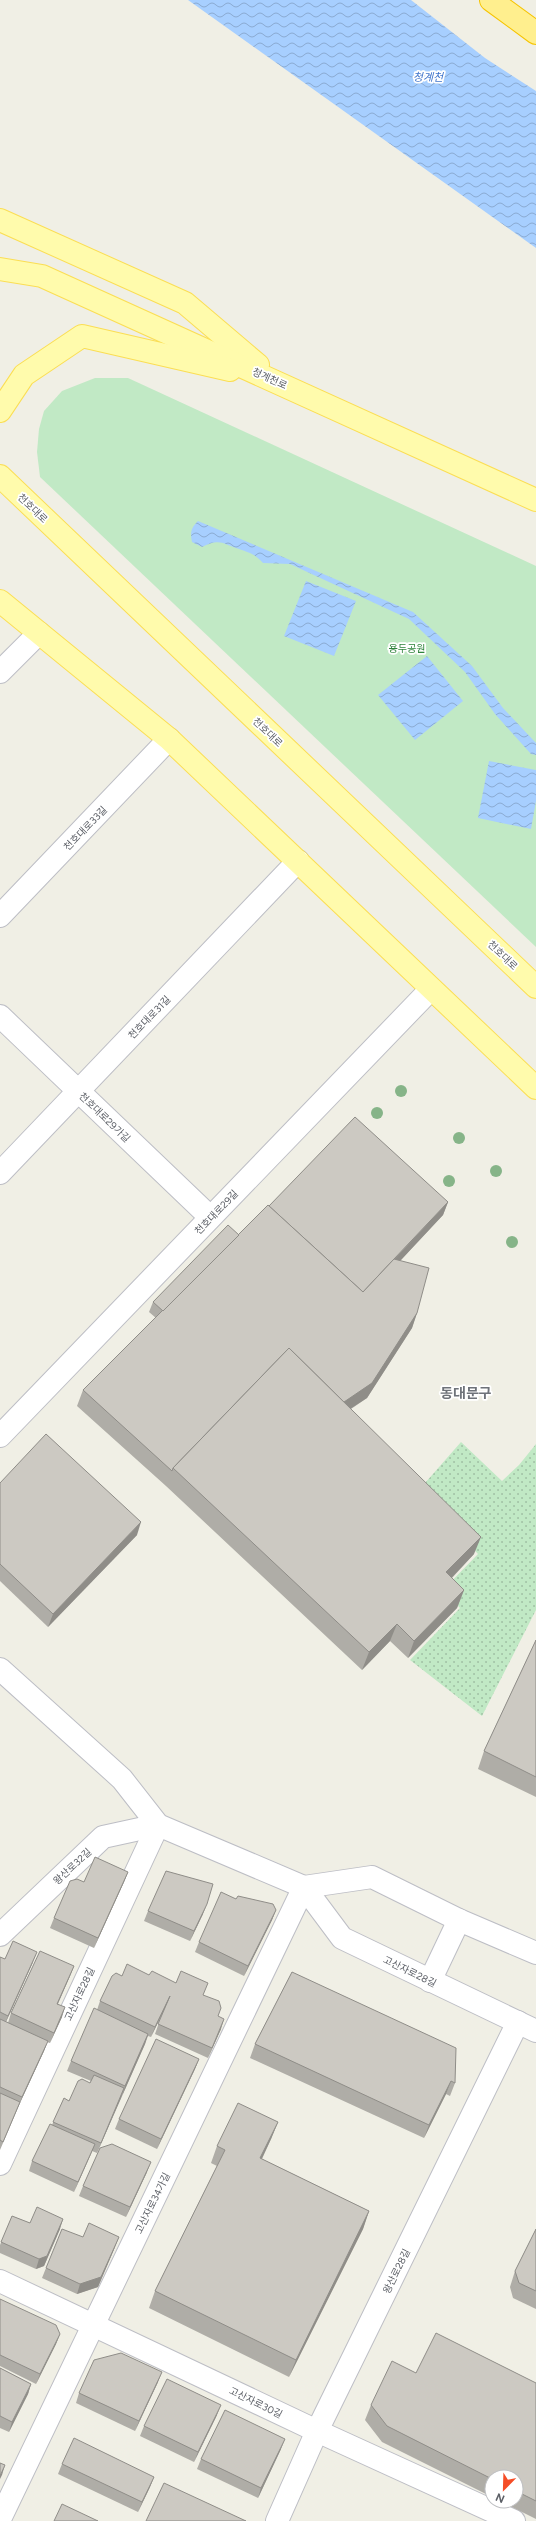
<svg xmlns="http://www.w3.org/2000/svg" width="536" height="2521" font-family="Figtree,'Noto Sans KR',sans-serif">
<style>
.grass{fill:url(#grass-dots)}
.park{fill:#c1e9c5}
.water{fill:url(#water-waves)}
.pier{fill:#f0efe5}
.lines{fill:none;stroke-linecap:round;stroke-linejoin:round}
.minor-casing{stroke:#bdbec5;stroke-width:24}
.major-casing{stroke:#fbde54;stroke-width:24}
.highway-casing{stroke:#f6c400;stroke-width:24}
.minor{stroke:#fff;stroke-width:22}
.major{stroke:#fffbac;stroke-width:22}
.highway{stroke:#ffef8e;stroke-width:22}
.tree{fill:#86b488}
.wall{fill:#afada7}
.shaded-wall{fill:#8f8d88}
.building{fill:#ccc9c2;stroke:#8f8d88}
.labels{text-anchor:middle;stroke-width:3.5;stroke-linejoin:round;paint-order:stroke}
.street-label{font-size:10px;fill:#5d6067;stroke:#fff}
.park-label{font-size:10px;fill:#2f843c;stroke:#fff}
.water-label{font-size:11px;font-style:italic;fill:#4075cc;stroke:#fff}
.district-label{font-size:14px;font-weight:bold;fill:#6e7279;stroke:#fff}
</style>
<defs>
<pattern id="grass-dots" width="8" height="8" patternUnits="userSpaceOnUse"><rect width="8" height="8" fill="#c1e9c5"/><path d="M2 2h.1M6 6h.1" fill="none" stroke="#a0c0a4" stroke-width="1.8" stroke-linecap="round"/></pattern>
<pattern id="water-waves" width="16" height="10" patternUnits="userSpaceOnUse"><rect width="16" height="10" fill="#a7cfff"/><path d="M0 5q4-4 8 0t8 0" fill="none" stroke="#8babd2"/></pattern>
</defs>
<rect width="100%" height="100%" fill="#f0efe5"/>
<polygon class="grass" points="461,1442 502,1481 519,1465 536,1444 536,1610 482,1716 410,1660 460,1608 443,1590 478,1554 418,1491"/>
<polygon class="park" points="95,378 128,378 536,566 536,947 40,477 37,452 39,429 44,411 62,391"/>
<g class="water">
<polygon points="188,0 455,0 536,65 536,248"/>
<path d="M198 521 413 612 472 666 503 708 536 743V755L531 754 495 714 465 672 409 619 290 564 263 563C255 554 250 553 239 549 222 544 221 538 202 547L192 542C190 532 191 528 198 521Z"/>
<polygon points="306,581 356,601 334,656 284,636"/>
<polygon points="427,656 463,701 415,740 378,695"/>
<polygon points="489,761 536,770 536,801 531,829 478,818"/>
</g>
<polygon class="pier" points="411,0 458,0 536,63 536,91 485,58"/>
<g class="lines">
<defs>
<g id="minor">
<polyline points="0,672 39,633"/>
<polyline points="0,916 169,739"/>
<polyline points="0,1016 210,1217"/>
<polyline points="0,1173 298,861"/>
<polyline points="0,1436 431,989"/>
<polyline points="0,1669 122,1779 158,1825 304,1887 342,1938 536,2031"/>
<polyline points="304,1887 372,1877 459,1920 536,1953"/>
<polyline points="0,1935 103,1837 158,1825"/>
<polyline points="430,1981 459,1920"/>
<polyline points="0,2164 158,1825"/>
<polyline points="0,2281 317,2431 514,2521"/>
<polyline points="0,2519 304,1887"/>
<polyline points="277,2521 317,2431 518,2022"/>
</g>
<g id="major">
<polyline points="0,220 185,303 258,365"/>
<polyline points="0,269 42,276 536,500"/>
<polyline points="0,411 24,375 82,336 230,370"/>
<polyline points="0,476 536,987"/>
<polyline points="0,601 169,739 536,1088"/>
</g>
<polyline id="highway" points="491,0 536,33"/>
</defs>
<use href="#minor" class="minor-casing"/>
<use href="#major" class="major-casing"/>
<use href="#highway" class="highway-casing"/>
<use href="#minor" class="minor"/>
<use href="#major" class="major"/>
<use href="#highway" class="highway"/>
</g>
<g class="tree">
<circle cx="401" cy="1091" r="6"/>
<circle cx="377" cy="1113" r="6"/>
<circle cx="459" cy="1138" r="6"/>
<circle cx="496" cy="1171" r="6"/>
<circle cx="449" cy="1181" r="6"/>
<circle cx="512" cy="1242" r="6"/>
</g>
<g class="wall">
<polygon points="448,1202 443,1215 400,1261 417,1313 412,1328 367,1398 351,1409 474,1554 452,1578 464,1590 457,1608 408,1658 390,1641 362,1670 166,1486 77,1406 83,1390 156,1318 149,1312 153,1302 239,1235 269,1206"/>
<polygon points="0,1483 137,1535 48,1627 0,1581"/>
<polygon points="536,1640 536,1797 478,1769 484,1751"/>
<polygon points="128,1872 124,1882 94,1948 50,1928 54,1918 84,1882"/>
<polygon points="236,1899 276,1910 272,1920 244,1976 195,1952 199,1942"/>
<polygon points="148,1911 203,1914 190,1941 144,1921"/>
<polygon points="0,1957 5,1959 33,1962 6,2022 8,2023 11,2013 74,1966 70,1976 58,2004 62,2017 50,2043 47,2042 44,2051 19,2105 0,2150"/>
<polygon points="292,1972 455,2083 450,2096 446,2094 424,2138 250,2058 255,2044"/>
<polygon points="149,1975 176,1983 203,1995 218,2016 221,2029 208,2058 155,2034 162,2014 151,2037 148,2036 145,2044 97,2153 92,2151 74,2192 29,2171 32,2161 52,2125 64,2098 69,2101 90,2083 91,2081 67,2071 71,2061 97,2010 100,2001 122,1976"/>
<polygon points="199,2059 195,2069 157,2149 115,2129 119,2119"/>
<polygon points="278,2122 271,2139 262,2159 369,2211 363,2229 289,2377 149,2308 155,2291 217,2166 211,2163 217,2146"/>
<polygon points="147,2172 126,2217 79,2196 83,2186"/>
<polygon points="12,2216 30,2223 60,2229 44,2266 36,2269 0,2253 0,2245"/>
<polygon points="536,2229 536,2309 513,2298 510,2287 515,2271"/>
<polygon points="83,2237 115,2247 98,2287 77,2294 42,2278 46,2268"/>
<polygon points="0,2299 60,2334 56,2344 36,2384 0,2366"/>
<polygon points="0,2368 31,2384 28,2394 9,2432 0,2428"/>
<polygon points="416,2373 536,2383 536,2519 500,2501 516,2501 516,2477 492,2477 492,2497 382,2442 365,2420 371,2405"/>
<polygon points="158,2382 135,2431 76,2403 79,2393"/>
<polygon points="217,2415 194,2462 140,2436 144,2426"/>
<polygon points="281,2449 258,2498 197,2469 201,2459"/>
<polygon points="62,2464 154,2477 150,2487 138,2512 58,2474"/>
</g>
<g class="shaded-wall">
<polygon points="448,1202 443,1215 357,1307 362,1294"/>
<polygon points="417,1313 412,1328 367,1398 336,1418 342,1403"/>
<polygon points="141,1522 137,1535 48,1627 53,1614"/>
<polygon points="481,1537 474,1554 440,1590 446,1572"/>
<polygon points="464,1590 457,1608 408,1658 414,1641"/>
<polygon points="397,1624 390,1641 362,1670 369,1652"/>
<polygon points="128,1872 124,1882 94,1948 98,1938"/>
<polygon points="207,1904 203,1914 190,1941 194,1931"/>
<polygon points="276,1910 272,1920 244,1976 248,1966"/>
<polygon points="37,1952 33,1962 4,2026 8,2016"/>
<polygon points="74,1966 70,1976 53,2014 57,2004"/>
<polygon points="170,1996 166,2006 151,2037 155,2027"/>
<polygon points="65,2007 62,2017 50,2043 54,2033"/>
<polygon points="224,2019 221,2029 208,2058 212,2048"/>
<polygon points="148,2034 145,2044 122,2096 125,2086"/>
<polygon points="48,2041 44,2051 19,2105 0,2150 22,2097"/>
<polygon points="199,2059 195,2069 157,2149 161,2139"/>
<polygon points="451,2081 446,2094 424,2138 429,2125"/>
<polygon points="124,2088 121,2098 97,2153 101,2143"/>
<polygon points="278,2122 271,2139 254,2175 260,2158"/>
<polygon points="95,2144 91,2154 74,2192 78,2182"/>
<polygon points="151,2162 147,2172 126,2217 130,2207"/>
<polygon points="369,2211 363,2229 289,2377 296,2360"/>
<polygon points="63,2219 60,2229 44,2266 36,2269 39,2259"/>
<polygon points="119,2237 115,2247 98,2287 77,2294 80,2284"/>
<polygon points="60,2334 56,2344 36,2384 40,2374"/>
<polygon points="162,2372 158,2382 135,2431 139,2421"/>
<polygon points="31,2384 28,2394 9,2432 12,2422"/>
<polygon points="221,2405 217,2415 194,2462 198,2452"/>
<polygon points="285,2439 281,2449 258,2498 261,2488"/>
<polygon points="5,2465 2,2475 0,2479 0,2476"/>
<polygon points="154,2477 150,2487 138,2512 142,2502"/>
</g>
<g class="building">
<polygon points="355,1117 448,1202 394,1259 363,1292 269,1206"/>
<polygon points="268,1205 363,1292 394,1259 429,1268 417,1313 372,1383 344,1402 289,1348 173,1468 172,1471 83,1390"/>
<polygon points="228,1225 239,1235 163,1311 153,1302"/>
<polygon points="289,1348 481,1537 446,1572 464,1590 414,1641 397,1624 369,1652 173,1468"/>
<polygon points="46,1434 141,1522 53,1614 0,1564 0,1483"/>
<polygon points="536,1640 536,1777 484,1751"/>
<polygon points="95,1857 128,1872 98,1938 54,1918 70,1881 77,1879 84,1882"/>
<polygon points="166,1871 213,1884 207,1904 194,1931 148,1911"/>
<polygon points="221,1892 236,1899 238,1896 273,1904 276,1910 248,1966 199,1942"/>
<polygon points="13,1941 37,1952 8,2016 0,2012 0,1957 5,1959"/>
<polygon points="40,1951 74,1966 57,2004 65,2007 54,2033 11,2013"/>
<polygon points="127,1964 149,1975 152,1971 176,1983 181,1971 208,1983 203,1995 219,2001 221,2008 218,2016 224,2019 212,2048 158,2024 170,1996 155,2027 100,2001 112,1976 116,1973 122,1976"/>
<polygon points="292,1972 456,2048 455,2083 451,2081 429,2125 255,2044"/>
<polygon points="94,2008 148,2034 125,2086 71,2061"/>
<polygon points="0,2019 48,2041 22,2097 0,2087"/>
<polygon points="156,2039 199,2059 161,2139 119,2119"/>
<polygon points="94,2075 124,2088 101,2143 53,2122 64,2098 69,2101 78,2081 82,2079 90,2083"/>
<polygon points="0,2093 20,2102 3,2142 0,2140"/>
<polygon points="238,2103 278,2122 260,2158 369,2211 296,2360 155,2291 225,2150 217,2146"/>
<polygon points="50,2124 95,2144 78,2182 32,2161"/>
<polygon points="112,2144 151,2162 130,2207 83,2186 100,2148"/>
<polygon points="37,2207 63,2219 47,2256 39,2259 1,2242 12,2216 30,2223"/>
<polygon points="89,2223 119,2237 101,2277 80,2284 46,2268 62,2229 83,2237"/>
<polygon points="536,2229 536,2291 519,2283 515,2271"/>
<polygon points="0,2299 56,2325 60,2334 40,2374 0,2355"/>
<polygon points="436,2333 536,2383 536,2501 516,2491 516,2477 492,2477 492,2479 387,2426 371,2405 392,2361 416,2373"/>
<polygon points="121,2353 162,2372 139,2421 79,2393 94,2360"/>
<polygon points="0,2368 31,2384 12,2422 0,2416"/>
<polygon points="167,2379 221,2405 198,2452 144,2426"/>
<polygon points="225,2410 285,2439 261,2488 201,2459"/>
<polygon points="74,2438 154,2477 142,2502 62,2464"/>
<polygon points="0,2463 5,2465 0,2476"/>
<polygon points="164,2483 246,2521 146,2521"/>
<polygon points="62,2504 98,2521 54,2521"/>
</g>
<g class="labels">
<g class="street-label">
<text transform="translate(270 378) rotate(24)" y="4">청계천로</text>
<text transform="translate(33 508) rotate(44)" y="4">천호대로</text>
<text transform="translate(268 732) rotate(44)" y="4">천호대로</text>
<text transform="translate(85 828) rotate(-46)" y="4">천호대로33길</text>
<text transform="translate(503 955) rotate(44)" y="4">천호대로</text>
<text transform="translate(149 1017) rotate(-46)" y="4">천호대로31길</text>
<text transform="translate(105 1117) rotate(44)" y="4">천호대로29가길</text>
<text transform="translate(216 1212) rotate(-46)" y="4">천호대로29길</text>
<text transform="translate(72 1866) rotate(-43)" y="4">왕산로32길</text>
<text transform="translate(410 1971) rotate(26)" y="4">고산자로28길</text>
<text transform="translate(79 1994) rotate(-65)" y="4">고산자로28길</text>
<text transform="translate(152 2203) rotate(-64)" y="4">고산자로34가길</text>
<text transform="translate(396 2271) rotate(-64)" y="4">왕산로28길</text>
<text transform="translate(256 2402) rotate(26)" y="4">고산자로30길</text>
</g>
<g class="park-label">
<text x="407" y="652">용두공원</text>
</g>
<g class="water-label">
<text x="428" y="81">청계천</text>
</g>
<g class="district-label">
<text x="466" y="1398">동대문구</text>
</g>
</g>
<g transform="translate(504 2489) rotate(203)"><circle r="19" fill="#ffffff" stroke="#bebfc2"/>
<path d="M0-3L7 15L0 10L-7 15Z" fill="#f54d27"/>
<text y="-6" font-size="11" font-weight="bold" text-anchor="middle" fill="#5d6067">N</text>
</g>
</svg>
